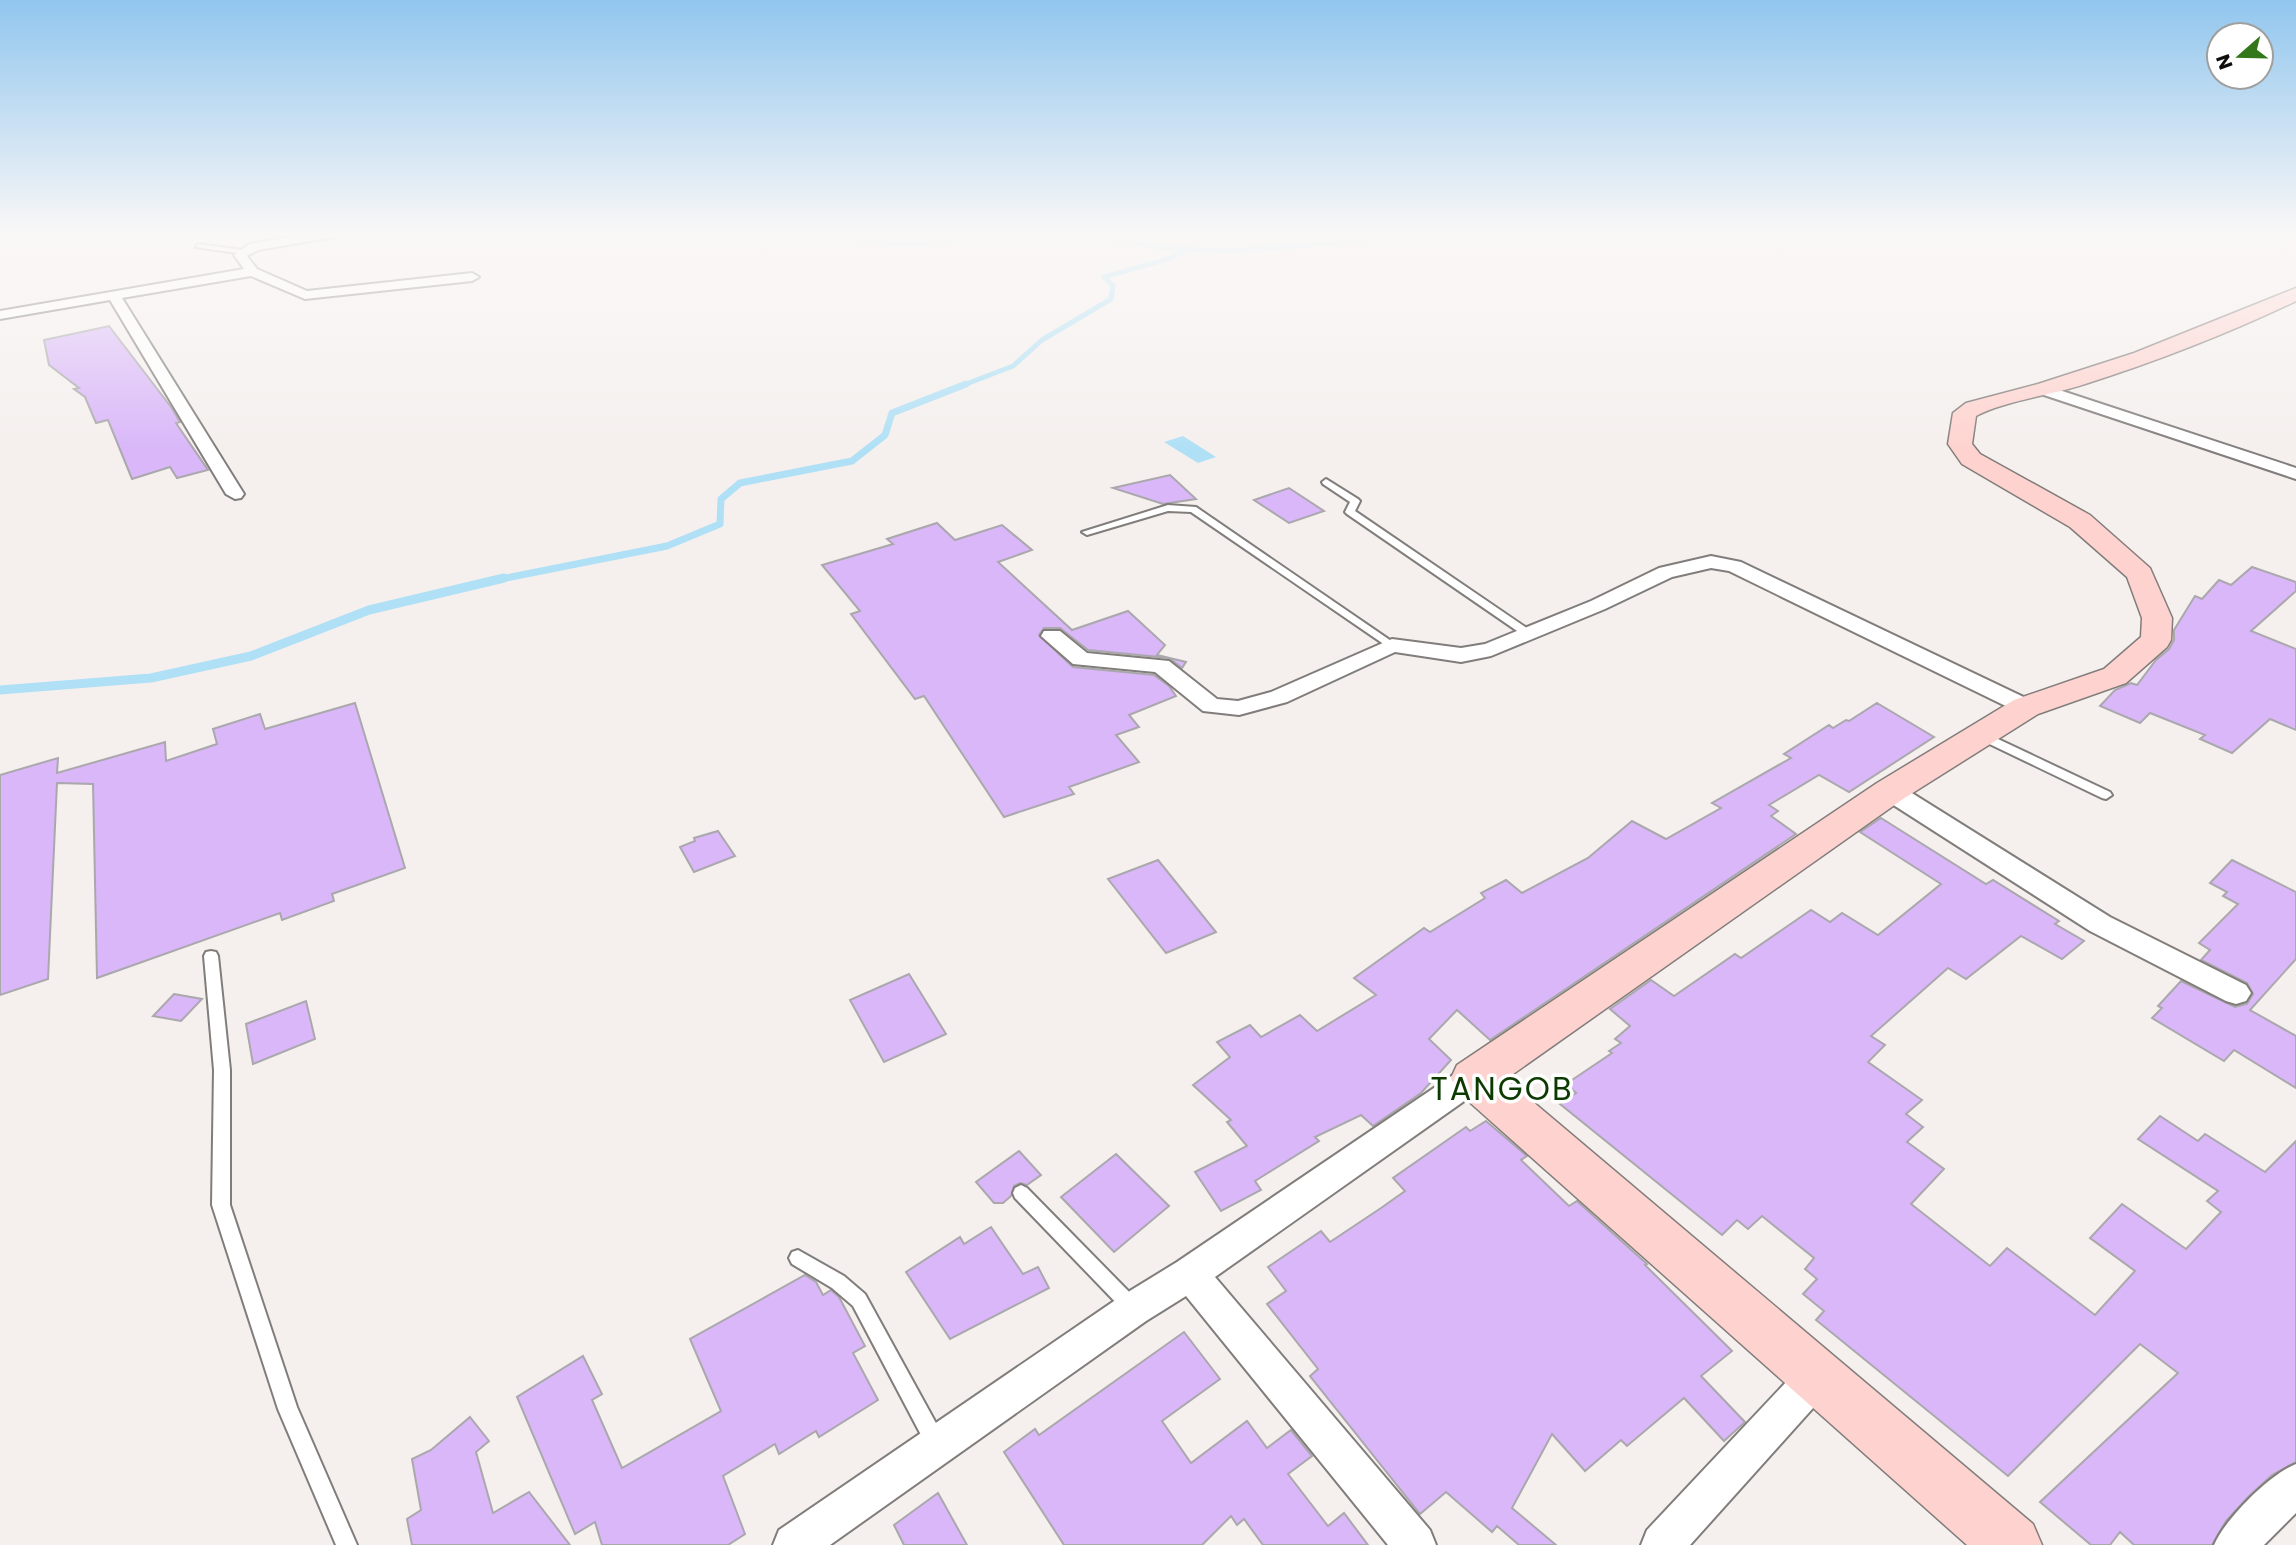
<svg xmlns="http://www.w3.org/2000/svg" width="2296" height="1545" font-family="Poppins,sans-serif">
<style>
.water{fill:#b0e0f6}
.lines{fill:none;stroke-linecap:round;stroke-linejoin:round}
.stream-far2{stroke:#b0e0f6;stroke-width:5}
.stream-far1{stroke:#b0e0f6;stroke-width:7}
.stream{stroke:#b0e0f6;stroke-width:9}
.building{fill:#d9b7f9;stroke:#aaa8ac;stroke-width:2}
.lane-casing{stroke:#817d7b;stroke-width:4}
.street-casing{stroke:#817d7b;stroke-width:4}
.secondary-casing{stroke:#817d7b;stroke-width:3}
.lane{fill:#fff;fill-rule:evenodd}
.street{fill:#fff;fill-rule:evenodd}
.secondary{fill:#fed3cf;fill-rule:evenodd}
.labels{text-anchor:middle;stroke-width:7;stroke-linejoin:round;paint-order:stroke}
.near-quarter-label{font-size:32px;letter-spacing:2px;fill:#0d3a00;stroke:#fff}
</style>
<rect width="100%" height="100%" fill="#f5f0ee"/>
<polygon class="water" points="1183,436 1216,457 1198,463 1164,442"/>
<g class="lines">
<g class="stream-far2">
<path d="M820 233C887 251 950 242 1017 233"/>
<polyline points="1064,233 1170,248 1228,251 1356,241 1495,235 1546,237 1577,233"/>
<polyline points="961,386 1013,366 1042,340 1111,299 1113,286 1104,277 1168,259 1189,249"/>
</g>
<polyline class="stream-far1" points="496,580 667,546 720,524 721,499 740,483 852,461 885,435 892,413 966,384"/>
<polyline class="stream" points="0,690 151,678 251,656 369,610 504,578"/>
</g>
<g class="building">
<polygon points="109,326 171,407 180,422 176,423 208,470 177,478 170,467 132,479 108,420 96,423 85,397 74,389 79,388 49,365 44,340"/>
<polygon points="1170,475 1196,499 1163,504 1113,488"/>
<polygon points="1289,488 1324,511 1289,523 1254,500"/>
<polygon points="937,523 955,540 1002,525 1032,550 998,562 1072,630 1128,611 1165,645 1157,655 1186,662 1182,668 1169,658 1088,650 1060,628 1044,628 1039,635 1073,667 1154,675 1169,686 1176,696 1129,715 1139,727 1116,735 1139,762 1069,787 1074,794 1004,817 924,696 915,699 851,614 860,611 822,565 893,544 887,539"/>
<polygon points="2252,567 2296,582 2296,591 2251,631 2296,649 2296,730 2270,719 2232,753 2200,739 2205,735 2150,713 2140,723 2100,706 2115,690 2131,683 2137,685 2156,660 2169,649 2174,640 2174,630 2195,596 2202,599 2219,580 2231,585"/>
<polygon points="355,703 405,868 332,894 334,901 282,920 280,913 97,978 93,784 57,783 48,979 0,995 0,775 58,758 57,773 165,742 166,761 217,744 213,729 260,714 265,729"/>
<polygon points="1877,703 1934,737 1849,792 1819,775 1769,805 1778,811 1771,816 1796,834 1490,1040 1457,1010 1429,1039 1451,1060 1421,1093 1373,1126 1361,1115 1315,1137 1319,1141 1255,1181 1261,1190 1221,1211 1195,1172 1247,1146 1227,1122 1231,1120 1193,1085 1230,1057 1217,1042 1250,1025 1261,1037 1300,1015 1317,1031 1376,995 1354,978 1424,928 1430,932 1485,898 1481,893 1506,880 1522,893 1588,858 1632,821 1666,839 1721,808 1712,803 1791,758 1784,754 1829,725 1833,728 1846,720 1849,721"/>
<polygon points="1881,818 1986,884 1993,880 2059,921 2055,924 2084,941 2062,959 2021,936 1966,979 1948,968 1871,1036 1885,1045 1868,1062 1922,1100 1906,1114 1923,1127 1907,1142 1944,1169 1911,1204 1990,1266 2007,1248 2095,1315 2135,1271 2090,1238 2122,1204 2186,1249 2221,1212 2207,1201 2218,1191 2138,1139 2160,1116 2198,1141 2205,1134 2265,1172 2296,1141 2296,1462 2272,1475 2248,1497 2226,1521 2212,1545 2134,1545 2120,1532 2110,1545 2091,1545 2040,1502 2178,1373 2140,1344 2008,1476 1816,1320 1824,1311 1803,1294 1817,1279 1805,1269 1814,1258 1778,1229 1762,1216 1748,1229 1737,1220 1722,1235 1560,1104 1576,1093 1566,1084 1612,1053 1609,1051 1621,1043 1615,1039 1630,1026 1610,1009 1651,980 1674,996 1735,954 1741,958 1811,910 1830,922 1842,913 1878,935 1941,884 1860,832"/>
<polygon points="718,831 735,856 694,872 680,847 695,841 694,838"/>
<polygon points="1158,860 1216,932 1166,953 1108,879"/>
<polygon points="2232,860 2296,892 2296,959 2250,1010 2296,1036 2296,1088 2234,1050 2224,1061 2152,1018 2162,1008 2158,1006 2181,981 2235,1007 2247,1004 2253,994 2247,983 2201,960 2210,950 2199,943 2238,904 2223,896 2227,892 2210,883"/>
<polygon points="909,974 946,1034 884,1062 850,1000"/>
<polygon points="174,994 202,999 181,1021 153,1016"/>
<polygon points="306,1001 315,1039 253,1064 246,1024"/>
<polygon points="1486,1121 1527,1156 1521,1160 1569,1206 1577,1201 1647,1264 1645,1265 1732,1351 1701,1376 1745,1422 1724,1441 1684,1398 1627,1446 1621,1440 1585,1471 1552,1434 1512,1508 1556,1545 1519,1545 1497,1526 1492,1532 1446,1492 1420,1514 1310,1376 1318,1369 1267,1304 1286,1291 1268,1267 1321,1231 1330,1242 1381,1208 1405,1191 1393,1178 1466,1127 1470,1131"/>
<polygon points="1019,1151 1041,1175 1027,1185 1020,1183 1014,1186 1011,1196 1003,1203 994,1203 976,1182"/>
<polygon points="1116,1154 1169,1206 1114,1252 1061,1197"/>
<polygon points="991,1227 1023,1274 1038,1267 1049,1288 950,1339 906,1272 960,1237 964,1244"/>
<polygon points="805,1275 816,1282 823,1295 831,1290 839,1297 865,1346 853,1353 878,1400 819,1437 816,1431 779,1454 775,1444 723,1476 745,1534 728,1545 602,1545 595,1522 575,1534 517,1397 583,1356 602,1394 592,1400 622,1468 721,1411 690,1339"/>
<polygon points="1184,1332 1220,1379 1162,1421 1191,1463 1247,1421 1267,1448 1291,1430 1312,1456 1288,1474 1328,1526 1344,1513 1368,1545 1263,1545 1244,1519 1237,1525 1231,1516 1202,1545 1064,1545 1004,1452 1035,1429 1039,1435"/>
<polygon points="470,1417 489,1441 476,1452 493,1513 529,1492 570,1545 412,1545 407,1519 421,1510 412,1459 431,1450"/>
<polygon points="938,1493 967,1545 904,1545 894,1525"/>
</g>
<g class="lines">
<defs>
<g id="lane">
<polygon points="198,244 243,250 246,252 243,254 196,247"/>
<polygon points="1326,479 1358,499 1360,501 1355,511 1531,631 1532,633 1531,635 1523,635 1347,514 1345,512 1350,502 1323,484 1322,482"/>
<polygon points="1168,505 1196,507 1397,645 1396,647 1388,647 1191,512 1168,511 1087,535 1082,532"/>
<polygon points="1981,731 2110,792 2112,795 2106,799 2102,798 1977,738 1975,735"/>
<polygon points="211,951 216,952 218,956 230,1070 230,1205 297,1407 357,1545 336,1545 278,1409 212,1205 214,1070 204,956 206,952"/>
<polygon points="1021,1185 1027,1188 1137,1300 1140,1306 1137,1312 1131,1315 1125,1312 1015,1198 1013,1193 1015,1188"/>
<polygon points="798,1250 844,1276 865,1294 943,1436 946,1443 943,1450 936,1453 929,1450 853,1306 832,1288 792,1264 789,1258 792,1252"/>
</g>
<g id="street">
<polygon points="311,233 340,233 334,237 258,250 247,256 257,269 307,291 472,273 479,277 472,281 305,299 251,276 122,298 244,494 241,498 235,499 226,494 110,300 0,319 0,311 244,269 234,255 250,244"/>
<polygon points="2044,385 2296,468 2296,479 2038,393 2036,390 2038,387"/>
<polygon points="1711,556 1741,562 2034,702 2038,707 2034,712 2018,712 1729,571 1711,568 1672,577 1605,609 1491,656 1461,662 1395,652 1287,702 1239,715 1203,711 1155,672 1073,664 1041,636 1044,631 1060,631 1087,653 1169,661 1217,699 1238,701 1271,692 1392,639 1461,648 1485,644 1591,601 1659,568"/>
<polygon points="1890,783 1899,785 2110,917 2246,985 2251,993 2246,1001 2236,1004 2226,1001 2090,931 1881,797 1878,791 1881,785"/>
<polygon points="1473,1065 1484,1069 1489,1078 1484,1087 1215,1277 1430,1530 1436,1545 1388,1545 1186,1296 1146,1321 830,1545 773,1545 779,1530 1120,1297 1177,1262 1462,1069"/>
<polygon points="1818,1356 1831,1362 1837,1375 1831,1388 1690,1545 1641,1545 1647,1530 1805,1362"/>
<path d="M2296 1464V1513L2264 1545H2214C2225 1519 2270 1474 2296 1464Z"/>
</g>
<path id="secondary" d="M2296 288V301C2227 334 2157 361 2085 384 2052 395 2004 401 1976 416L1972 444 1980 454 2090 515 2150 568 2172 618 2171 640 2167 647 2126 683 2038 714 1903 799 1506 1079 2033 1524 2042 1545H1967L1457 1091 1451 1078 1457 1065 1877 783 2014 700 2104 669 2141 637 2142 618 2127 577 2070 527 1962 464 1948 444 1953 413 1966 403 2038 384 2134 353Z"/>
</defs>
<use href="#lane" class="lane-casing"/>
<use href="#street" class="street-casing"/>
<use href="#secondary" class="secondary-casing"/>
<use href="#lane" class="lane"/>
<use href="#street" class="street"/>
<use href="#secondary" class="secondary"/>
</g>
<linearGradient id="sky" x2="0" y2="1"><stop stop-color="#91c6ee"/><stop offset="0.52" stop-color="#faf8f7"/><stop offset="1" stop-color="#faf8f7" stop-opacity="0"/></linearGradient>
<rect width="2296" height="450" fill="url(#sky)"/>
<g class="labels">
<g class="near-quarter-label">
<text x="1502" y="1100">TANGOB</text>
</g>
</g>
<g transform="translate(2240 56) rotate(250)"><circle r="33" fill="#ffffff" stroke="#9f9f9e" stroke-width="2"/>
<path d="M0-5L12 26L0 18L-12 26Z" fill="#327719"/>
<text y="-10" font-size="19" font-weight="bold" text-anchor="middle" fill="#0f0e0d">N</text>
</g>
</svg>
